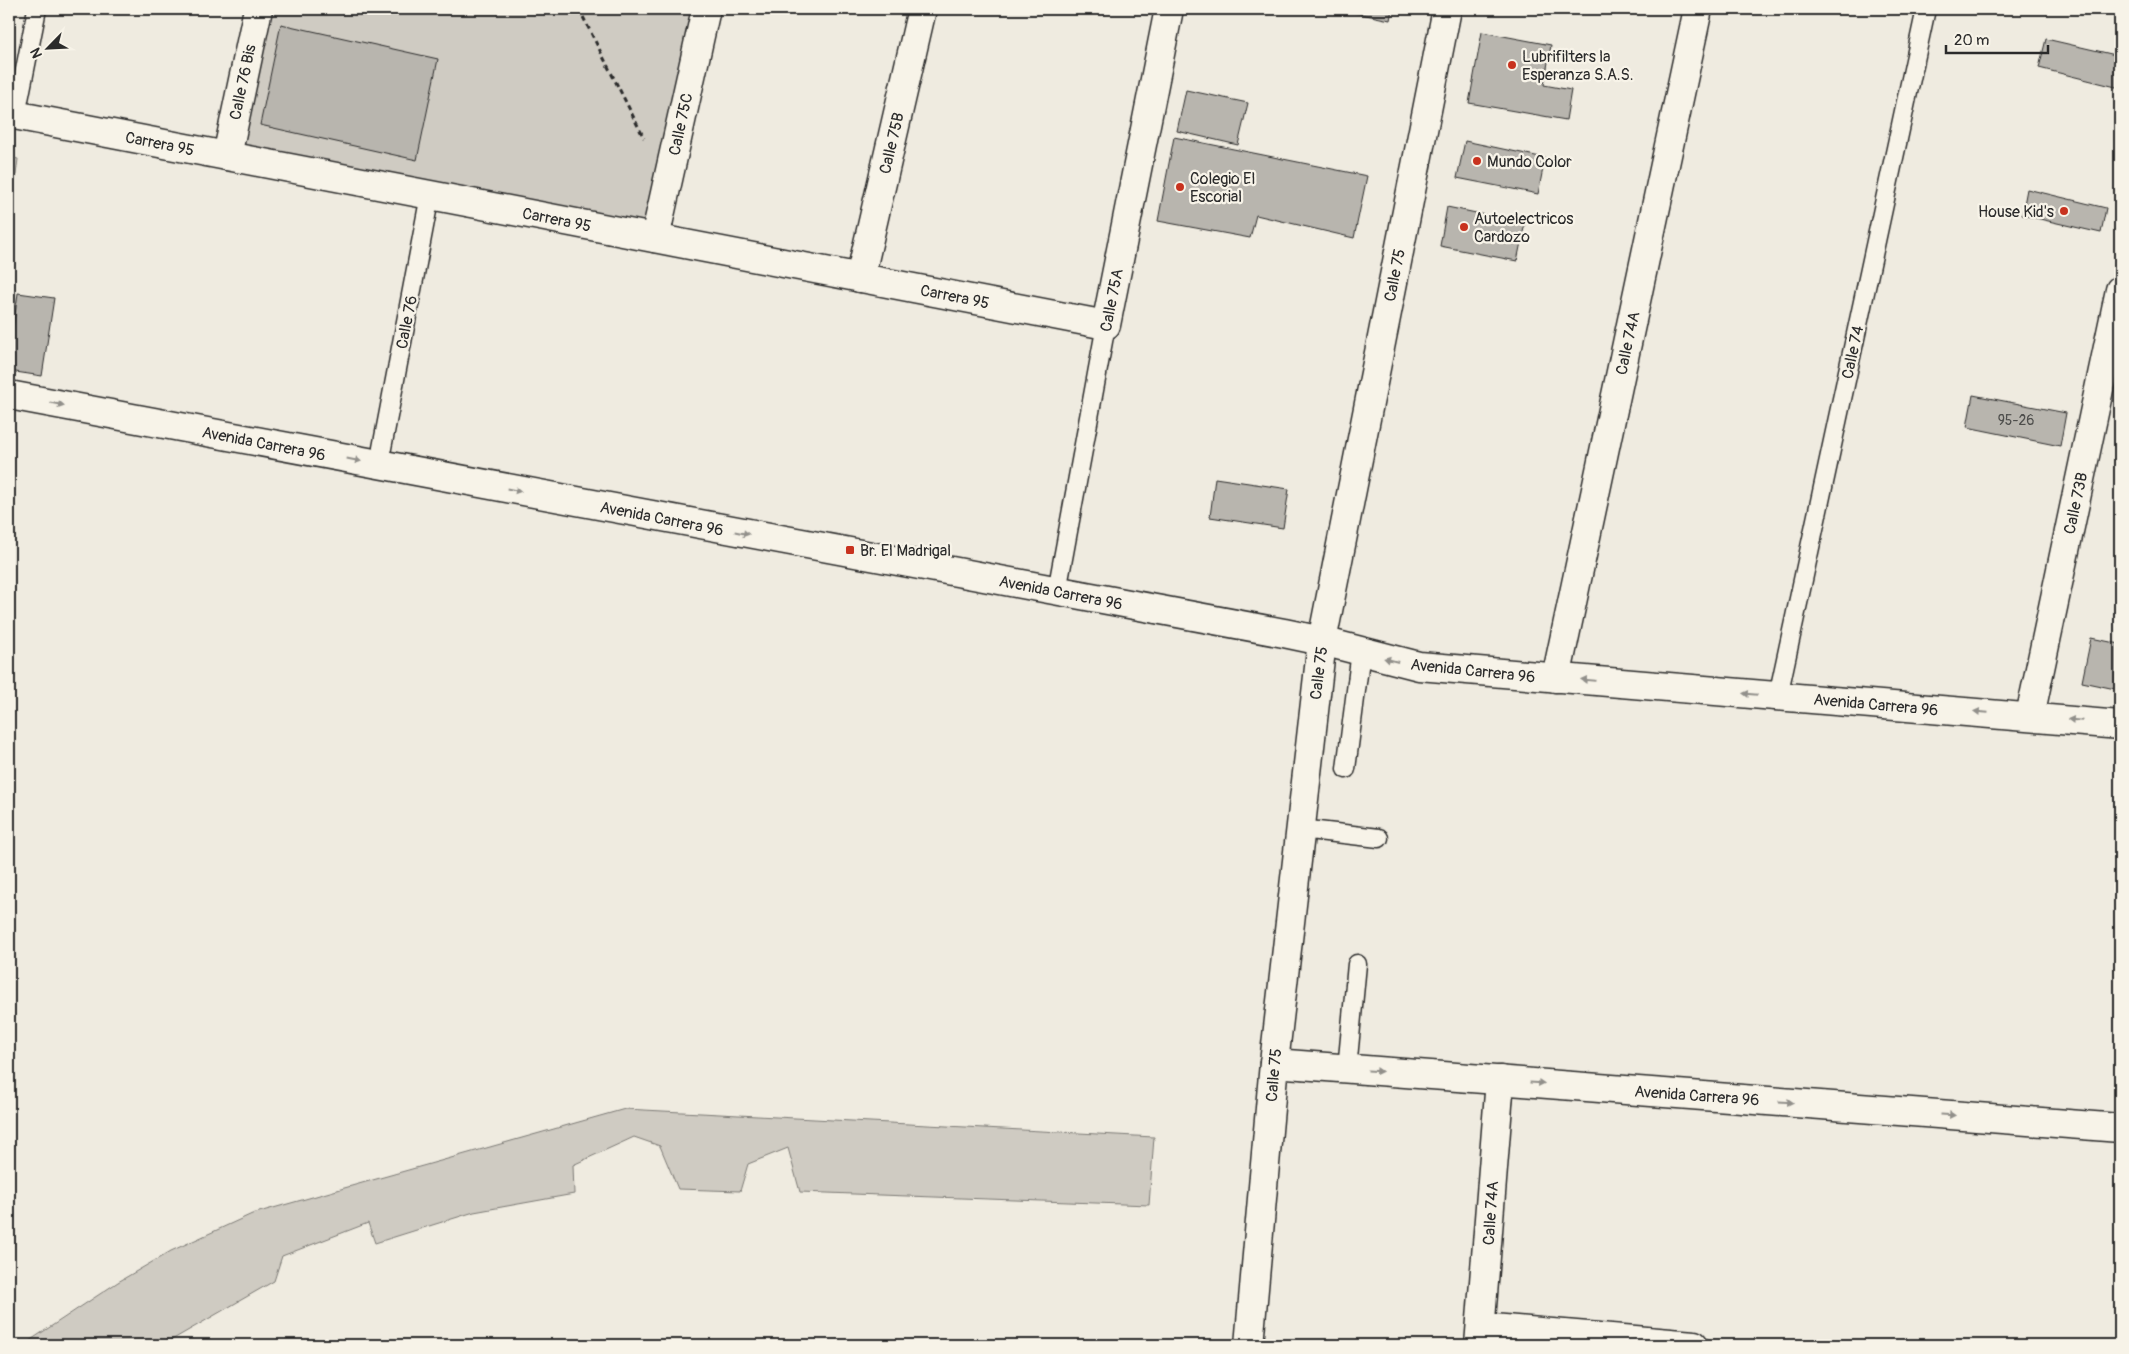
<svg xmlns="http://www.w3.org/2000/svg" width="2129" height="1354" font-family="Pangolin,sans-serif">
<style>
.green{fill:#cfcbc2;stroke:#7d7b76}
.building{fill:#b8b5ae;stroke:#2b2b2b}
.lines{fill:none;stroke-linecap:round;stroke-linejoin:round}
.lane-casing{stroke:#2b2b2b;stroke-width:21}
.street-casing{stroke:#2b2b2b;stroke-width:31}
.secondary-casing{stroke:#2b2b2b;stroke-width:31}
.path{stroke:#2b2b2b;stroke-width:3;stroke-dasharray:5 4;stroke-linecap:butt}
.lane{stroke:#f7f3e8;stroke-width:18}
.street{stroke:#f7f3e8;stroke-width:28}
.secondary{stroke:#f7f3e8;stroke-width:28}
.oneway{fill:#918f8a}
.poi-dot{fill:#c8321e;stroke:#f7f3e8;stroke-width:2}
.labels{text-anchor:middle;stroke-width:4.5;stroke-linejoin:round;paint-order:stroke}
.number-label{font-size:14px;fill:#4e4e4c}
.poi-label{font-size:16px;fill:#2b2b2b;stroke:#f7f3e8;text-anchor:start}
.street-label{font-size:16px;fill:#2b2b2b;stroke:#f7f3e8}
</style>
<rect width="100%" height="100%" fill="#efebe0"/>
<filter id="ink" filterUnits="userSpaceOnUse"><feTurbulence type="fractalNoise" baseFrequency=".02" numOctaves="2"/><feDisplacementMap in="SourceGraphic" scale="10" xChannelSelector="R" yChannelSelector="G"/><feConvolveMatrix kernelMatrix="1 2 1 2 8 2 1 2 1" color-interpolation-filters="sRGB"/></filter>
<g filter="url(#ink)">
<g class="green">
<polygon points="258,9 706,9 655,238 227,156"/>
<polygon points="9,157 18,159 9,230"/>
<polygon points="625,1109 1154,1137 1149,1205 800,1192 788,1148 748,1164 740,1191 678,1189 660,1146 634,1137 573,1165 574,1194 474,1212 375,1243 368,1223 282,1256 274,1281 163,1345 23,1345 118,1282 171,1251 252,1214"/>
</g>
<g class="building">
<polygon points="1337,9 1392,9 1390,20"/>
<polygon points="281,24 438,59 417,160 260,125"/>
<polygon points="1482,32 1551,45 1544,85 1571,90 1566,120 1469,103"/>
<polygon points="2046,39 2120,56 2120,88 2039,68"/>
<polygon points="1186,90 1248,103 1238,145 1177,131"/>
<polygon points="1174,137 1367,176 1354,238 1256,215 1250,238 1158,221"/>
<polygon points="1465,141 1545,158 1538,194 1457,178"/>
<polygon points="2027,189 2106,208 2101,233 2022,215"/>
<polygon points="1447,207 1525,223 1517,261 1440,246"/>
<polygon points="18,293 54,298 42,376 9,371 9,357"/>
<polygon points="1973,395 2066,413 2060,446 1967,427"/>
<polygon points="1215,478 1289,489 1283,528 1210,517"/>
<polygon points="2091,638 2120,644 2120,690 2082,682"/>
</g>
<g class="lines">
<defs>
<g id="lane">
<polyline points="16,115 37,9"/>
<polyline points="382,448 430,195"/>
<polyline points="1057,591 1106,325"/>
<polyline points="1778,696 1926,9"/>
<polyline points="1346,769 1361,651"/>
<polyline points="1300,829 1379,838"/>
<polyline points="1347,1069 1357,964"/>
</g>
<g id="street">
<polyline points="9,114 1106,325 1169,9"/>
<polyline points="227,156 258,9"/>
<polyline points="655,238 706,9"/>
<polyline points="860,278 922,9"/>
<polyline points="1556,678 1698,9"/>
<polyline points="2030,716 2120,290"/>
<polyline points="1481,1327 1694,1345"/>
<polyline points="1479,1345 1500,1080"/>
</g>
<g id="secondary">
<polyline points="9,395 1284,633 1322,641 1419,666 2120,725"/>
<polyline points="1274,1063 2120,1128"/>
<polyline points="1249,1345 1274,1063 1322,641 1447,9"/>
</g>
</defs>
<use href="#lane" class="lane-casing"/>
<use href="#street" class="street-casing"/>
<use href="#secondary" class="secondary-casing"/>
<polyline class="path" points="579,9 644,138"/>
<use href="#lane" class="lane"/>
<use href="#street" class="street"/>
<use href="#secondary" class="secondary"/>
</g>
<defs><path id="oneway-solid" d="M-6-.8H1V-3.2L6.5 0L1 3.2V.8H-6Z" transform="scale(1.25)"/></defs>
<g class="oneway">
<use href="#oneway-solid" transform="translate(57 404) rotate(11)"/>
<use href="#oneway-solid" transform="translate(354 460) rotate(11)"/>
<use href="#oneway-solid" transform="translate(514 490) rotate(11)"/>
<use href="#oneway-solid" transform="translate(742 533) rotate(11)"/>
<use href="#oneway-solid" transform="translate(1391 660) rotate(-165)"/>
<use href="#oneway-solid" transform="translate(1588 680) rotate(-175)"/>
<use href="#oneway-solid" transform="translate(1750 694) rotate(-175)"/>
<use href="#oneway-solid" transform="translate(1981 712) rotate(-175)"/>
<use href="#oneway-solid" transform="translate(2075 720) rotate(-175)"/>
<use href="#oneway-solid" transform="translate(1375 1071) rotate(4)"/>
<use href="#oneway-solid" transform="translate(1537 1083) rotate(4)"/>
<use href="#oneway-solid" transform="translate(1786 1102) rotate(4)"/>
<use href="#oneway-solid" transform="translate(1948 1115) rotate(4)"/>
</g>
</g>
<g class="poi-dot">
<circle cx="1512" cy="65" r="5"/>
<circle cx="1477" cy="161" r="5"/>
<circle cx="1180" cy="187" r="5"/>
<circle cx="2064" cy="211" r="5"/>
<circle cx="1464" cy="227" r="5"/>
<rect x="845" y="545" width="10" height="10" rx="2.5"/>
</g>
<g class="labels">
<g class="number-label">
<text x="2016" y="425">95-26</text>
</g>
<g class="poi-label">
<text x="1522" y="62">Lubrifilters la<tspan x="1522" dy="18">Esperanza S.A.S.</tspan></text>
<text x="1487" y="167">Mundo Color</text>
<text x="1190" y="184">Colegio El<tspan x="1190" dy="18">Escorial</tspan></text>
<text x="2054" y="217" text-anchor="end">House Kid's</text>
<text x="1474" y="224">Autoelectricos<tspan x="1474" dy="18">Cardozo</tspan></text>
<text x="860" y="556">Br. El Madrigal</text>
</g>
<g class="street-label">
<text transform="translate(242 82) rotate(-78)" y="6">Calle 76 Bis</text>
<text transform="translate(680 124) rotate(-78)" y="6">Calle 75C</text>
<text transform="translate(160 143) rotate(11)" y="6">Carrera 95</text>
<text transform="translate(891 143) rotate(-77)" y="6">Calle 75B</text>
<text transform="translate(557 219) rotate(11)" y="6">Carrera 95</text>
<text transform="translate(1394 275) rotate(-79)" y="6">Calle 75</text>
<text transform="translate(955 296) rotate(11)" y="6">Carrera 95</text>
<text transform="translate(1111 300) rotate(-79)" y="6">Calle 75A</text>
<text transform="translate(406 322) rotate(-79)" y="6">Calle 76</text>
<text transform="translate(1627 343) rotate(-78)" y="6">Calle 74A</text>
<text transform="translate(1852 352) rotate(-78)" y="6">Calle 74</text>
<text transform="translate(264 443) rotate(11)" y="6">Avenida Carrera 96</text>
<text transform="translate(2075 503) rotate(-78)" y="6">Calle 73B</text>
<text transform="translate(662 518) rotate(11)" y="6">Avenida Carrera 96</text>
<text transform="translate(1061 592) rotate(11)" y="6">Avenida Carrera 96</text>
<text transform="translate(1473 670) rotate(6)" y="6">Avenida Carrera 96</text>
<text transform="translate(1318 673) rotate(-83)" y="6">Calle 75</text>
<text transform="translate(1876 704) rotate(5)" y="6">Avenida Carrera 96</text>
<text transform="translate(1273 1075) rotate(-85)" y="6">Calle 75</text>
<text transform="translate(1697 1095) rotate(4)" y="6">Avenida Carrera 96</text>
<text transform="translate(1490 1213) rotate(-86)" y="6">Calle 74A</text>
</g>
</g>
<rect width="2129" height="1354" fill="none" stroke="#f7f3e8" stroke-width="30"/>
<rect x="15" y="15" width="2099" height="1324" fill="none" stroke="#2b2b2b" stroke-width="2" filter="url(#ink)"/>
<g transform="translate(48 48) rotate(246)" stroke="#f7f3e8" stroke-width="4" paint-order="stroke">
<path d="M0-4L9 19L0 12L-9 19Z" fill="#2b2b2b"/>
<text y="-8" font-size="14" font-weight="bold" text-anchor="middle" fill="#2b2b2b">N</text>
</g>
<path d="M1946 45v8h102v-8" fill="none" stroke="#2b2b2b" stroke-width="2.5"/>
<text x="1954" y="45" font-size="15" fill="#2b2b2b" stroke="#f7f3e8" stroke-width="4" paint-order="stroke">20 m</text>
</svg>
